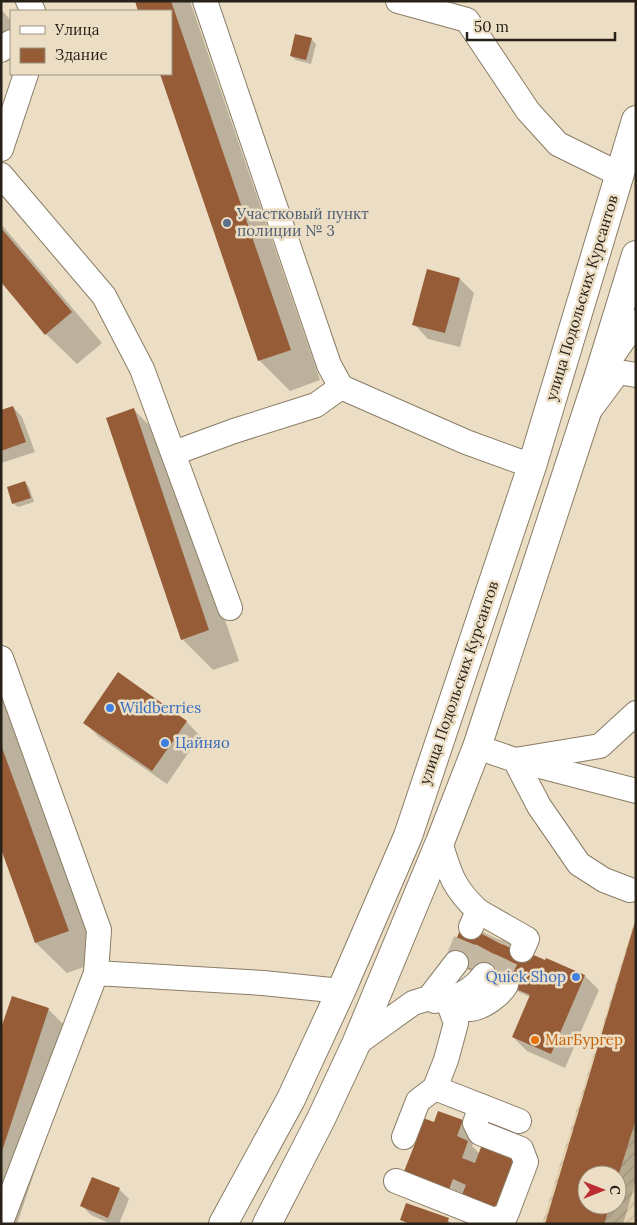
<svg xmlns="http://www.w3.org/2000/svg" width="637" height="1225" font-family="Lora,serif">
<style>
.industrial{fill:url(#industrial-furrows);fill-rule:evenodd}
.shadow{fill:#0003;fill-rule:evenodd}
.building{fill:#965c37}
.lines{fill:none;stroke-linecap:round;stroke-linejoin:round}
.minor-tunnel{stroke:#c5b8a2;stroke-width:24;stroke-dasharray:24 12;stroke-linecap:butt}
.minor-casing{stroke:#8a7d66;stroke-width:26}
.major-casing{stroke:#8a7d66;stroke-width:30}
.minor{stroke:#fff;stroke-width:24}
.major{stroke:#fff;stroke-width:28}
.service-dot{fill:#5c6f8a;stroke:#ecdec4;stroke-width:2}
.shop-dot{fill:#3f7fe0;stroke:#ecdec4;stroke-width:2}
.food-dot{fill:#e8710a;stroke:#ecdec4;stroke-width:2}
.labels{text-anchor:middle;stroke-width:5;stroke-linejoin:round;paint-order:stroke}
.service-label{font-size:15px;fill:#4e5e75;stroke:#ecdec4;text-anchor:start}
.street-label{font-size:15px;fill:#272118;stroke:#ecdec4}
.shop-label{font-size:15px;fill:#366cbe;stroke:#ecdec4;text-anchor:start}
.food-label{font-size:15px;fill:#c56008;stroke:#ecdec4;text-anchor:start}
</style>
<defs>
<pattern id="industrial-furrows" width="10" height="10" patternUnits="userSpaceOnUse" patternTransform="scale(1.25)"><rect width="10" height="10" fill="#e3d2b1"/><path d="M-1 1l2-2M0 10L10 0M9 11l2-2" fill="none" stroke="#c3b498"/></pattern>
</defs>
<rect width="100%" height="100%" fill="#ecdec4"/>
<path class="industrial" d="M636 916V1224H542L578 1105ZM587 1175H617V1205H587Z"/>
<g class="shadow">
<polygon points="136,1 190,1 320,380 290,391 260,361 161,74 171,74 171,11 140,11"/>
<polygon points="1,9 11,21 11,48 1,57"/>
<polygon points="311,39 316,44 311,64 296,60 291,56"/>
<polygon points="1,224 102,343 77,364 46,334 1,280"/>
<polygon points="460,279 474,293 460,347 428,339 414,324"/>
<polygon points="13,407 22,417 35,452 1,463 1,412"/>
<polygon points="134,410 164,440 239,661 213,670 182,639"/>
<polygon points="25,482 29,487 34,502 18,507 13,503"/>
<polygon points="1,692 98,962 67,973 36,943 1,845"/>
<polygon points="186,721 200,736 167,784 99,737 85,723"/>
<path d="M636 925V1180L623 1224H546ZM587 1175H617V1205H587Z"/>
<polygon points="546,961 585,976 599,990 565,1068 527,1051 513,1037 530,997 453,963"/>
<polygon points="13,997 49,1010 79,1040 17,1224 1,1224 1,1032"/>
<polygon points="462,1121 476,1136 472,1146 480,1154 510,1224 419,1188 418,1138 413,1133 434,1124"/>
<polygon points="93,1178 120,1190 129,1199 119,1224 111,1224 91,1215 82,1206"/>
<polygon points="402,1220 448,1220 452,1224 406,1224"/>
</g>
<g class="building">
<polygon points="135,1 171,1 291,350 258,361 160,74 171,74 171,11 138,11"/>
<polygon points="295,34 312,38 306,60 290,56"/>
<polygon points="1,228 72,312 45,335 1,282"/>
<polygon points="427,269 460,278 445,333 412,325"/>
<polygon points="13,406 26,442 1,451 1,410"/>
<polygon points="134,408 209,630 181,640 106,418"/>
<polygon points="25,481 31,498 12,504 7,487"/>
<polygon points="118,672 187,721 152,771 83,723"/>
<polygon points="1,745 69,931 35,943 1,849"/>
<polygon points="635,922 636,1119 617,1180 617,1175 587,1175 587,1205 610,1205 604,1224 545,1224"/>
<polygon points="463,924 545,960 546,958 585,975 551,1054 512,1037 530,995 447,959"/>
<polygon points="12,996 49,1008 2,1151 1,1028"/>
<polygon points="438,1111 463,1120 457,1136 468,1141 462,1158 475,1163 483,1142 518,1155 496,1211 461,1197 466,1185 453,1179 448,1192 403,1174 418,1136 412,1133 418,1116 434,1122"/>
<polygon points="92,1177 120,1188 108,1218 80,1206"/>
<polygon points="406,1203 449,1218 447,1224 411,1224 400,1220"/>
</g>
<g class="lines">
<g class="minor-tunnel">
<polyline points="456,963 471,927"/>
<polyline points="475,971 493,937"/>
<polyline points="496,981 513,945"/>
</g>
<defs>
<g id="minor">
<polyline points="28,1 33,11"/>
<polyline points="205,1 329,365 341,387 466,442 532,466"/>
<polyline points="398,1 467,20 528,111 558,144 619,174"/>
<polyline points="1,50 11,42"/>
<polyline points="1,149 26,74"/>
<polyline points="1,175 104,296 142,369 230,608"/>
<polyline points="606,365 636,322"/>
<polyline points="592,407 618,372 636,375"/>
<polyline points="174,453 234,431 316,405 341,387"/>
<polyline points="1,658 99,930 96,973"/>
<polyline points="477,747 515,760 539,806 579,864 604,880 630,890"/>
<polyline points="515,760 600,746 636,713"/>
<polyline points="524,762 636,791"/>
<path d="M440 842C450 875 453 887 478 911L471 927"/>
<polyline points="478,911 527,939 522,950"/>
<path d="M435 1001C455 998 472 992 484 975"/>
<polyline points="356,1044 413,1003 429,998 456,963"/>
<polyline points="435,1088 519,1121"/>
<path d="M404 1137 418 1101 435 1088 446 1060 456 1023 450 1007C456 1008 463 1009 470 1009 483 1008 499 996 506 985"/>
<polyline points="396,1181 494,1220 506,1215 526,1162 521,1149 480,1133 475,1123 481,1106"/>
<polyline points="1,1222 96,973 263,983 341,991"/>
</g>
<g id="major">
<polyline points="223,1224 291,1099 341,991 408,836 532,466 636,120"/>
<polyline points="267,1224 321,1119 356,1044 440,842 477,747 599,375 636,255"/>
</g>
</defs>
<use href="#minor" class="minor-casing"/>
<use href="#major" class="major-casing"/>
<use href="#minor" class="minor"/>
<use href="#major" class="major"/>
</g>
<circle class="service-dot" cx="227" cy="223" r="5"/>
<g class="shop-dot">
<circle cx="110" cy="708" r="5"/>
<circle cx="165" cy="743" r="5"/>
<circle cx="576" cy="977" r="5"/>
</g>
<circle class="food-dot" cx="535" cy="1040" r="5"/>
<g class="labels">
<g class="service-label">
<text x="237" y="219">Участковый пункт<tspan x="237" dy="17">полиции № 3</tspan></text>
</g>
<g class="street-label">
<text transform="translate(582 298) rotate(-73)" y="5">улица Подольских Курсантов</text>
<text transform="translate(459 683) rotate(-71)" y="5">улица Подольских Курсантов</text>
</g>
<g class="shop-label">
<text x="120" y="713">Wildberries</text>
<text x="175" y="748">Цайняо</text>
<text x="566" y="982" text-anchor="end">Quick Shop</text>
</g>
<g class="food-label">
<text x="545" y="1045">МагБургер</text>
</g>
</g>
<rect width="637" height="1225" fill="none" stroke="#272118" stroke-width="5"/>
<rect x="10" y="10" width="162" height="65" fill="#ecdec4" stroke="#9d927f"/>
<rect x="20" y="26" width="25" height="8" fill="#ffffff" stroke="#9d927f"/>
<text x="55" y="35" font-size="15" fill="#272118">Улица</text>
<rect x="20" y="48" width="25" height="15" fill="#965c37" stroke="#9d927f"/>
<text x="55" y="60" font-size="15" fill="#272118">Здание</text>
<g transform="translate(602 1190) rotate(90)"><circle r="24" fill="#ecdec4" stroke="#9d927f"/>
<path d="M0-4L9 19L0 12L-9 19Z" fill="#bc2c31"/>
<text y="-8" font-size="14" font-weight="bold" text-anchor="middle" fill="#272118">С</text>
</g>
<path d="M467 32v8h148v-8" fill="none" stroke="#272118" stroke-width="2.5"/>
<text x="474" y="32" font-size="15" fill="#272118" stroke="#ecdec4" stroke-width="4" paint-order="stroke">50 m</text>
</svg>
